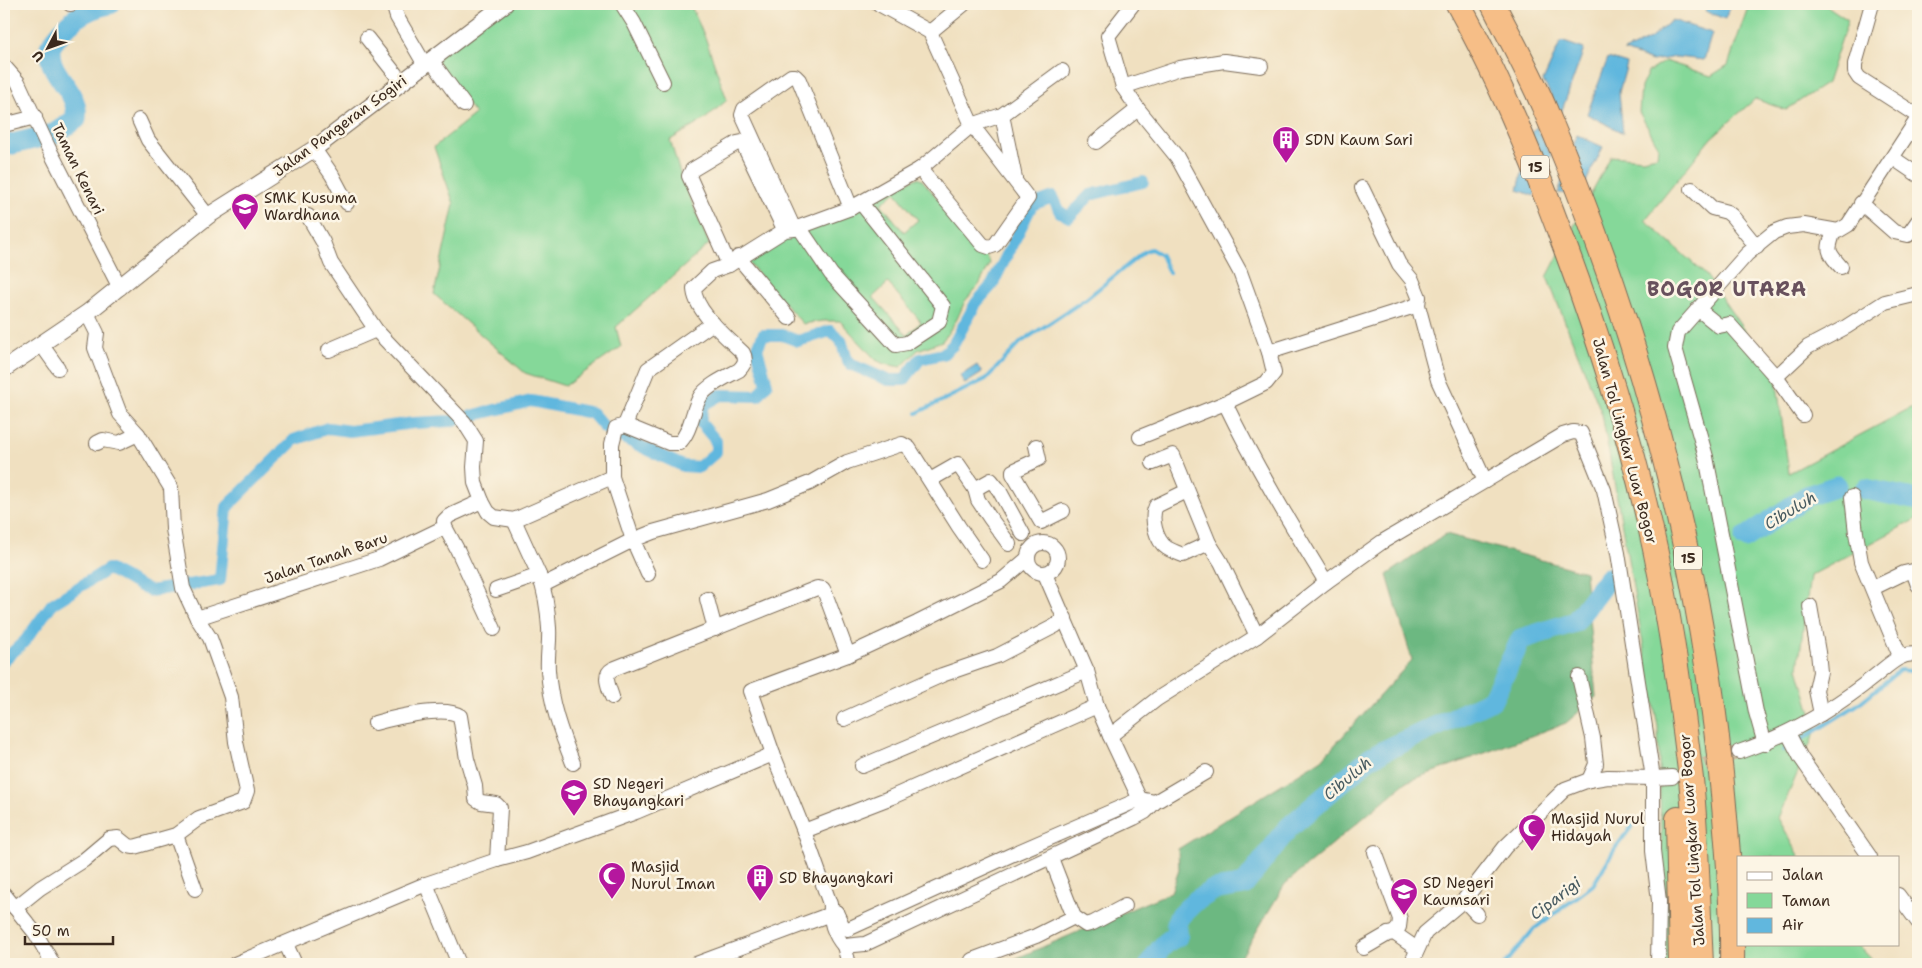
<svg xmlns="http://www.w3.org/2000/svg" width="1922" height="968" font-family="'Shantell Sans',sans-serif">
<style>
.green{fill:#85d899;stroke:#60815c;fill-rule:evenodd}
.forest{fill:#6cb881;stroke:#547150}
.water{fill:#61b7de;stroke:#4e707e}
.lines{fill:none;stroke-linecap:round;stroke-linejoin:round}
.stream{stroke:#61b7de;stroke-width:4}
.canal{stroke:#61b7de;stroke-width:12}
.river{stroke:#61b7de;stroke-width:21}
.minor-tunnel{stroke:#ccbca0;stroke-width:14;stroke-dasharray:14 7;stroke-linecap:butt}
.minor-casing{stroke:#7a6a57;stroke-width:16}
.tertiary-casing{stroke:#7a6a57;stroke-width:18}
.motorway-casing{stroke:#7a6a57;stroke-width:26}
.minor{stroke:#fff;stroke-width:14}
.tertiary{stroke:#fff;stroke-width:16}
.motorway{stroke:#f6be87;stroke-width:24}
.labels{text-anchor:middle;stroke-width:5;stroke-linejoin:round;paint-order:stroke}
.shield{fill:#fcf5e5;stroke:#75675a;stroke-width:1}
.shield-label{font-size:14px;font-weight:bold;fill:#3b2a1e}
.street-label{font-size:15px;fill:#3b2a1e;stroke:#fcf5e5}
.poi-label{font-size:15px;fill:#3b2a1e;stroke:#fcf5e5;text-anchor:start}
.water-label{font-size:16px;font-style:italic;fill:#485b61;stroke:#fcf5e5}
.district-label{font-size:20px;font-weight:bold;letter-spacing:1px;fill:#68515d;stroke:#fcf5e5}
</style>
<rect width="100%" height="100%" fill="#fcf5e5"/>
<filter id="ink" filterUnits="userSpaceOnUse"><feTurbulence type="fractalNoise" baseFrequency=".02" numOctaves="2"/><feDisplacementMap in="SourceGraphic" scale="10" xChannelSelector="R" yChannelSelector="G"/><feConvolveMatrix kernelMatrix="1 2 1 2 8 2 1 2 1" color-interpolation-filters="sRGB"/></filter>
<filter id="wash" filterUnits="userSpaceOnUse"><feTurbulence type="fractalNoise" baseFrequency=".0096" numOctaves="4" result="noise"/><feDisplacementMap in="SourceGraphic" scale="20" xChannelSelector="R" yChannelSelector="G"/><feGaussianBlur stdDeviation="1.12" result="paint"/><feColorMatrix in="noise" values="0 0 0 0 0 0 0 0 0 0 0 0 0 0 0 0 0 1.4 0 .05"/><feComposite in="paint" operator="in"/></filter>
<g filter="url(#wash)">
<rect width="100%" height="100%" fill="#f0e0c0"/>
<g class="green">
<polygon points="506,4 690,4 705,37 727,100 704,120 670,140 680,173 709,244 616,327 621,347 565,386 525,373 434,294 454,204 434,147 475,114 433,55"/>
<polygon points="1749,4 1824,4 1848,20 1827,83 1786,110 1755,99 1711,138 1645,220 1706,275 1776,377 1789,473 1918,404 1918,518 1810,576 1798,668 1816,730 1778,818 1800,857 1738,857 1738,944 1857,944 1876,964 1665,964 1658,727 1602,414 1547,277 1611,156 1643,159 1657,156 1658,146 1639,112 1641,87 1648,72 1665,61 1711,76 1728,65"/>
<path d="M917 178 922 180 989 260 990 264 979 285 965 301 957 319 946 336 942 341 918 350 901 367 884 364 876 360 840 321H822L803 324 749 263 747 255ZM895 192 918 220 904 232 881 204ZM888 283 921 322 907 335 873 297Z"/>
</g>
<polygon class="forest" points="1446,534 1585,572 1596,697 1566,723 1406,782 1285,884 1237,964 1003,964 1171,892 1179,870 1178,849 1322,759 1412,660 1387,575"/>
<g class="water">
<polygon points="1708,4 1731,4 1725,19 1705,11"/>
<polygon points="1672,20 1712,33 1704,60 1676,57 1652,61 1624,51 1650,39"/>
<polygon points="1561,41 1584,49 1561,113 1543,81"/>
<polygon points="1608,58 1627,64 1619,92 1623,133 1587,114"/>
<polygon points="1536,127 1551,155 1534,196 1518,190 1531,135"/>
<polygon points="1577,135 1603,147 1580,194 1558,193"/>
<polygon points="977,365 982,373 965,384 960,376"/>
</g>
<g class="lines">
<g class="stream">
<polyline points="917,413 986,379 1021,342 1086,299 1145,251 1151,249 1161,255 1169,273"/>
<polyline points="1783,751 1857,705 1900,670 1918,672"/>
<polyline points="1505,964 1534,929 1593,885 1616,847 1633,825"/>
</g>
<polyline class="canal" points="4,660 25,641 52,604 108,569 150,591 220,580 227,507 294,440 328,428 350,431 414,423 451,421 531,401 592,413 605,428 619,436 683,466 699,467 716,452 716,441 700,422 703,405 720,395 758,396 767,384 757,349 763,335 782,335 798,341 830,331 841,340 847,360 852,365 888,380 904,380 920,359 943,354 953,345 976,303 992,285 1032,205 1053,197 1060,212 1069,217 1090,195 1143,182"/>
<g class="river">
<path d="M4 146 54 134 76 119C79 97 62 85 53 66 50 61 50 53 50 47 65 24 82 9 110 4"/>
<polyline points="1865,489 1918,500"/>
<polyline points="1745,538 1807,496 1837,486"/>
<path d="M1150 964C1158 952 1164 941 1178 936L1176 924 1179 917 1194 902 1213 890 1244 885 1289 827 1371 757 1492 700 1521 639 1575 622 1608 578"/>
</g>
</g>
</g>
<g filter="url(#ink)">
<g class="lines">
<polyline class="minor-tunnel" points="1685,772 1739,752"/>
<defs>
<g id="minor">
<polyline points="70,4 71,4"/>
<polyline points="393,4 397,17 425,65"/>
<polyline points="622,4 634,23 663,82"/>
<polyline points="879,4 930,32 972,125 1028,198 995,245 989,247 983,245 920,169"/>
<polyline points="1133,4 1108,36 1123,87 1138,109 1177,157 1240,272 1269,352 1274,373 1266,383 1225,403 1140,437"/>
<polyline points="1872,4 1855,64 1855,72 1859,78 1918,116"/>
<polyline points="930,32 964,4"/>
<polyline points="367,38 401,81"/>
<polyline points="431,60 464,105"/>
<polyline points="4,66 18,82 48,147 120,288"/>
<polyline points="1123,87 1180,68 1224,61 1261,66"/>
<polyline points="1002,115 1015,178"/>
<polyline points="139,120 148,140 208,216"/>
<polyline points="4,125 35,117"/>
<polyline points="1096,142 1138,109"/>
<polyline points="314,149 332,175 347,203"/>
<polyline points="1893,158 1918,175"/>
<polyline points="1362,188 1399,264 1412,280 1419,297 1418,305 1438,380 1485,481"/>
<polyline points="1692,189 1712,208 1727,212 1732,216 1757,247"/>
<polyline points="1861,203 1894,232 1908,235 1918,221"/>
<polyline points="308,216 323,242 331,263 376,330 464,422 476,441 474,467 475,483 482,501 488,512 494,517 514,520 612,477"/>
<polyline points="799,227 831,274 896,345 907,343 939,322 943,306 861,203"/>
<polyline points="794,229 742,115 744,109 791,76 795,76 799,80 851,208"/>
<path d="M1834 231C1827 251 1827 251 1841 267"/>
<polyline points="738,257 789,318"/>
<polyline points="729,265 689,176 692,170 737,143 742,142 784,229"/>
<polyline points="1698,309 1719,326 1729,324 1776,377 1803,415"/>
<polyline points="41,344 58,368"/>
<polyline points="329,350 376,330"/>
<polyline points="1269,352 1418,305"/>
<polyline points="1776,377 1808,347 1846,327 1885,302 1918,294"/>
<path d="M1225 403C1255 465 1290 523 1326 582"/>
<polyline points="625,425 648,369 713,323"/>
<polyline points="97,443 103,440 119,443 138,434"/>
<polyline points="1036,446 1039,459 1013,471 1013,474 1041,522 1063,511"/>
<polyline points="1153,463 1173,455 1209,543 1221,562 1257,636"/>
<polyline points="930,480 958,464 975,489 978,500 990,518 1009,544"/>
<polyline points="975,489 991,480 999,490 1023,534"/>
<path d="M1187 491 1156 506C1150 518 1156 541 1167 548 1172 551 1178 553 1183 555L1209 543"/>
<polyline points="1852,497 1856,533 1861,562 1900,656"/>
<polyline points="445,527 458,551 494,629"/>
<circle cx="1043" cy="558" r="15"/>
<path d="M1028 558 1001 581 917 623 848 655 751 691 773 754 804 831 830 904C829 919 834 935 844 946L865 944 1134 818 1145 812 1155 802 1206 772"/>
<path d="M648 574 633 540 612 477V444L616 428 625 425 669 443H679C691 432 692 411 700 397 706 386 728 376 739 370 744 365 747 360 743 353 728 338 694 311 694 288L712 271 729 265 785 230 794 229 851 208 920 169 972 125 1002 115 1062 71"/>
<polyline points="1045,574 1087,671 1097,706 1110,736 1143,806"/>
<path d="M539 575C545 591 548 611 549 628 550 642 547 656 548 670 550 703 561 733 573 763"/>
<polyline points="543,585 633,540 653,532 768,500 810,483 847,462 902,444 909,448 959,527 982,560"/>
<polyline points="1873,588 1904,573 1913,571 1918,585"/>
<polyline points="496,590 539,575 514,520"/>
<polyline points="707,599 715,629"/>
<polyline points="1810,606 1818,652 1820,672 1816,690 1821,714"/>
<polyline points="197,618 379,559 445,527 444,521 449,516 482,501"/>
<polyline points="1579,677 1593,738 1596,764 1589,780"/>
<path d="M612 697C609 687 602 675 613 669L817 588 823 589 825 593 848 655"/>
<polyline points="844,719 942,675 997,656 1055,626 1065,618"/>
<path d="M375 723C393 718 445 705 460 716L467 759 475 786 476 799 481 802 496 804 500 808 497 860"/>
<polyline points="1788,733 1801,758 1870,857"/>
<polyline points="1110,736 1157,699 1257,636 1326,582 1382,542 1563,435 1573,432 1581,433 1604,490 1618,553 1653,778 1653,851 1659,901 1658,964"/>
<polyline points="1765,744 1756,712 1706,457 1675,348 1678,332 1747,254 1774,232 1787,227 1804,225 1838,231 1848,225 1918,118"/>
<path d="M1739 752C1789 735 1834 709 1875 676 1888 666 1901 651 1918 655"/>
<polyline points="862,766 1087,671"/>
<polyline points="804,831 892,797 1097,706"/>
<polyline points="176,835 195,889"/>
<polyline points="1375,852 1400,919 1399,927 1394,933"/>
<polyline points="1051,858 1074,917 1086,925 1093,923 1125,906"/>
<polyline points="426,884 459,964"/>
<polyline points="4,894 36,934 53,964"/>
<polyline points="1898,895 1918,922"/>
<polyline points="1464,900 1477,914"/>
<polyline points="15,908 40,888 84,860 109,839 118,838 128,846 134,847 176,835 199,818 243,802 247,791 236,742 231,697 210,638 197,618 183,588 173,529 171,488 138,434 120,414 95,348 97,333 87,313"/>
<polyline points="836,912 843,927 848,929 1011,855 1140,799 1155,802"/>
<polyline points="286,944 295,964"/>
<polyline points="844,946 849,964"/>
<polyline points="1364,948 1388,934 1394,933 1417,949"/>
<polyline points="972,960 1036,936 1074,917"/>
<polyline points="235,964 426,884 497,860 527,852 636,812 773,754"/>
<polyline points="696,964 836,912"/>
<polyline points="1411,964 1425,933 1464,900 1505,847 1565,789 1589,780 1608,777 1653,778 1672,777"/>
</g>
<polyline id="tertiary" points="4,369 87,313 208,216 314,149 505,4"/>
<g id="motorway">
<path d="M1458 4C1502 83 1536 167 1567 252 1600 341 1629 433 1650 526 1669 609 1681 694 1691 779 1697 840 1698 903 1701 964"/>
<path d="M1493 4C1510 38 1529 72 1544 107 1638 325 1701 557 1723 794 1728 851 1733 907 1732 964"/>
<polyline points="1678,819 1681,964"/>
</g>
</defs>
<use href="#minor" class="minor-casing"/>
<use href="#tertiary" class="tertiary-casing"/>
<use href="#motorway" class="motorway-casing"/>
<use href="#minor" class="minor"/>
<use href="#tertiary" class="tertiary"/>
<use href="#motorway" class="motorway"/>
</g>
</g>
<defs>
<symbol id="building-pin" viewBox="-11 -11 22 30"><path d="M0 17L-7.5 6A9.5 9.5 0 1 1 7.5 6Z" fill="#b5179e" stroke="#fcf5e5"/><path d="M-4-6H4V6H1V3H-1V6H-4ZM-2.5-4.3h1.7v1.8h-1.7ZM.8-4.3h1.7v1.8H.8ZM-2.5-1h1.7V.8h-1.7ZM.8-1h1.7V.8H.8Z" fill="#fff"/></symbol>
<symbol id="school-pin" viewBox="-11 -11 22 30"><path d="M0 17L-7.5 6A9.5 9.5 0 1 1 7.5 6Z" fill="#b5179e" stroke="#fcf5e5"/><path d="M0-5L7-2L0 1L-7-2ZM-4 1L0 2.5L4 1V4Q0 6-4 4Z" fill="#fff"/></symbol>
<symbol id="mosque-pin" viewBox="-11 -11 22 30"><path d="M0 17L-7.5 6A9.5 9.5 0 1 1 7.5 6Z" fill="#b5179e" stroke="#fcf5e5"/><path d="M3.5-4.9A6 6 0 1 0 3.5 4.9A5 5 0 1 1 3.5-4.9Z" fill="#fff"/></symbol>
</defs>
<g fill-rule="evenodd">
<use href="#building-pin" x="1270" y="124" width="32" height="43"/>
<use href="#school-pin" x="229" y="191" width="32" height="43"/>
<use href="#school-pin" x="558" y="777" width="32" height="43"/>
<use href="#mosque-pin" x="1516" y="812" width="32" height="43"/>
<use href="#mosque-pin" x="596" y="860" width="32" height="43"/>
<use href="#building-pin" x="744" y="862" width="32" height="43"/>
<use href="#school-pin" x="1388" y="876" width="32" height="43"/>
</g>
<g class="labels">
<g class="shield">
<rect x="1521" y="155.5" width="28" height="23" rx="4"/>
<rect x="1674" y="546.5" width="28" height="23" rx="4"/>
</g>
<g class="shield-label">
<text x="1535" y="172">15</text>
<text x="1688" y="563">15</text>
</g>
<g class="street-label">
<text transform="translate(340 126) rotate(-36)" y="5">Jalan Pangeran Sogiri</text>
<text transform="translate(78 169) rotate(64)" y="5">Taman Kenari</text>
<text transform="translate(1625 441) rotate(75)" y="5">Jalan Tol Lingkar Luar Bogor</text>
<text transform="translate(326 558) rotate(-19)" y="5">Jalan Tanah Baru</text>
<text transform="translate(1692 840) rotate(-94)" y="5">Jalan Tol Lingkar Luar Bogor</text>
</g>
<g class="poi-label">
<text x="1305" y="145">SDN Kaum Sari</text>
<text x="264" y="203">SMK Kusuma<tspan x="264" dy="17">Wardhana</tspan></text>
<text x="593" y="789">SD Negeri<tspan x="593" dy="17">Bhayangkari</tspan></text>
<text x="1551" y="824">Masjid Nurul<tspan x="1551" dy="17">Hidayah</tspan></text>
<text x="631" y="872">Masjid<tspan x="631" dy="17">Nurul Iman</tspan></text>
<text x="779" y="883">SD Bhayangkari</text>
<text x="1423" y="888">SD Negeri<tspan x="1423" dy="17">Kaumsari</tspan></text>
</g>
<g class="water-label">
<text transform="translate(1790 510) rotate(-31)" y="6">Cibuluh</text>
<text transform="translate(1347 778) rotate(-40)" y="6">Cibuluh</text>
<text transform="translate(1555 898) rotate(-37)" y="6">Ciparigi</text>
</g>
<g class="district-label">
<text x="1727" y="296">BOGOR UTARA</text>
</g>
</g>
<rect width="1922" height="968" fill="none" stroke="#fcf5e5" stroke-width="20"/>
<rect x="1737" y="856" width="162" height="90" fill="#fcf5e5" stroke="#afa495"/>
<rect x="1747" y="872" width="25" height="8" fill="#ffffff" stroke="#afa495"/>
<text x="1782" y="880" font-size="15" fill="#3b2a1e">Jalan</text>
<rect x="1747" y="893" width="25" height="15" fill="#85d899" stroke="#afa495"/>
<text x="1782" y="906" font-size="15" fill="#3b2a1e">Taman</text>
<rect x="1747" y="918" width="25" height="15" fill="#61b7de" stroke="#afa495"/>
<text x="1782" y="930" font-size="15" fill="#3b2a1e">Air</text>
<g transform="translate(48 48) rotate(229)" stroke="#fcf5e5" stroke-width="4" paint-order="stroke">
<path d="M0-4L9 19L0 12L-9 19Z" fill="#3b2a1e"/>
<text y="-8" font-size="14" font-weight="bold" text-anchor="middle" fill="#3b2a1e">U</text>
</g>
<path d="M25 936v8h88v-8" fill="none" stroke="#3b2a1e" stroke-width="2.5"/>
<text x="32" y="936" font-size="15" fill="#3b2a1e" stroke="#fcf5e5" stroke-width="4" paint-order="stroke">50 m</text>
</svg>
